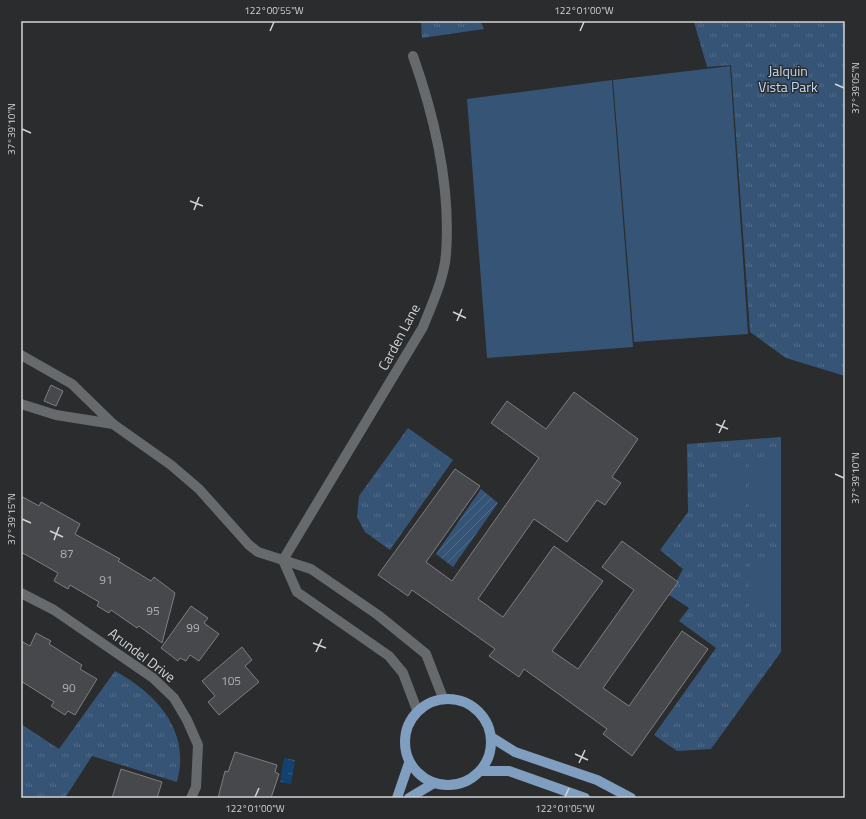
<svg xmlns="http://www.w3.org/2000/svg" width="866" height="819" font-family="'Titillium Web',sans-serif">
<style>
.grass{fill:url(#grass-tufts)}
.garden{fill:url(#garden-furrows)}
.pitch{fill:#365576}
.water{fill:url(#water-ripples)}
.building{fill:#46484b;stroke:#7c7e81}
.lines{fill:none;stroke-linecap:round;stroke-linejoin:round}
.minor{stroke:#676a6c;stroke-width:10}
.major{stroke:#809fc0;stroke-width:10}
.ticks{fill:none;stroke:#d2d4d5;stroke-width:1.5}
.labels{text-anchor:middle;stroke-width:3;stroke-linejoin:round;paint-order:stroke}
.number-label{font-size:12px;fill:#afb1b2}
.park-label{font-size:14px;fill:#c0dbf8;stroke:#2a2c2e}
.street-label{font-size:14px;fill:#d2d4d5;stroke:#2a2c2e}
.neatline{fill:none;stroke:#d2d4d5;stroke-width:1.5}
.ticks-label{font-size:10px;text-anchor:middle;fill:#d2d4d5}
</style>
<defs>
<pattern id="grass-tufts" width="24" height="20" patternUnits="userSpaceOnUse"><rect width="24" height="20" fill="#365576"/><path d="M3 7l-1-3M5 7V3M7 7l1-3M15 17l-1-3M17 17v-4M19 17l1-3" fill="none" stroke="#526d89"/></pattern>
<pattern id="garden-furrows" width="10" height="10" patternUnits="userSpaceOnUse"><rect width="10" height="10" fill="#365576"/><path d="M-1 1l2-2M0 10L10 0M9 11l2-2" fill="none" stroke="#526d89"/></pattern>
<pattern id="water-ripples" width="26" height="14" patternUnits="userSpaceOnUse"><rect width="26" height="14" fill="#114270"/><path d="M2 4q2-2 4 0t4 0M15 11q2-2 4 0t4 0" fill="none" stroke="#335c84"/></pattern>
</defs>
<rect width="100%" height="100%" fill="#2a2c2e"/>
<g class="grass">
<polygon points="421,21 480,21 484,29 422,38"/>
<polygon points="696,21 845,21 845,376 786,358 750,332 731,65 707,67 694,22"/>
<polygon points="408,428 453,460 390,550 365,532 357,517 359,496"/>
<polygon points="781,437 781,652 711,749 677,751 654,735 716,648 679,621 689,608 669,595 683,569 660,550 688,512 687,444"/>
<path d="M115 671C157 694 191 731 177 782L92 756 65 798H21V724L59 749Z"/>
</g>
<polygon class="garden" points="481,489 498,503 453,567 436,554"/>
<g class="pitch">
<polygon points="730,66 748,334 634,342 613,80"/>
<polygon points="612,80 633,347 487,358 467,99"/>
<polygon points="717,460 746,460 746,512 717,511"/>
<polygon points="749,460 778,460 779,512 749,511"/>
<polygon points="750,558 776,558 776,610 749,610"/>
</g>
<polygon class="water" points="284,758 295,760 291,784 280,782"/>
<g class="building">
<polygon points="51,385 63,391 56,406 44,401"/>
<polygon points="574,392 638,439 612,477 621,483 605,505 597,500 567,542 534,519 478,599 503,617 554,546 603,581 552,651 578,669 634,590 602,567 622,541 678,582 603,688 629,706 682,631 708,649 632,756 603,734 607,729 524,669 519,677 489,656 495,649 412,590 408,596 378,575 455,469 480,486 426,562 452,581 539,458 491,423 507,401 546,429"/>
<polygon points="21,496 39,506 41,502 80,524 75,534 120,559 118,561 151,581 154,577 175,593 162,643 139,626 137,628 111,610 109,613 97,606 99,602 70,585 68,589 54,581 58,573 21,552"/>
<polygon points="191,606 208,618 204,623 219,634 199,661 190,655 186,661 180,658 178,661 161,648"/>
<polygon points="36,633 51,641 49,644 82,665 80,669 97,679 75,715 68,711 65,715 51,706 54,702 21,681 21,641 30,646"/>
<polygon points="242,647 252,660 245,666 259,682 219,715 208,702 215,696 202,681"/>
<polygon points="235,752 277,765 275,772 279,774 271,798 218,798 225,771 228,772"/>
<polygon points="121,769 162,782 157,798 112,798"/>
</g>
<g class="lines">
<g class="minor">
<polyline points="21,355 72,384 113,424 171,465 199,489 249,545 258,552 311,569 378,615 426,654 443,698"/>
<polyline points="21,404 56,415 113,424"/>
<path d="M283 560 423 327C432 304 444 279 446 254 451 187 435 118 413 56"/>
<polyline points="283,560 297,592 389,656 403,673 417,710"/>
<polyline points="21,593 54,610 153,678 174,698 187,720 198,745 196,787 191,798"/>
</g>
<g class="major">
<circle cx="448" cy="742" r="43"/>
<polyline points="491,737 515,752 597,780 631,798"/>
<polyline points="480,771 509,771 585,798"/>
<polyline points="397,798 409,763"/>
<polyline points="409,798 434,783"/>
</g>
</g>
<path class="ticks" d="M270 31 274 22M580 31 584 22M835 84 844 88M22 129 31 133M190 201 203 206M194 210 199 197M453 312 466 318M457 321 462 309M716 424 728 429M719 433 725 420M835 474 844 478M22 519 31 523M50 531 63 537M54 540 59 527M313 643 326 648M316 652 322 639M575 754 588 760M579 763 585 750M255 797 259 788M565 797 569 788"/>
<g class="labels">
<g class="number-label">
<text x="67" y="558">87</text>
<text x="106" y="584">91</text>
<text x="153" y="615">95</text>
<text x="193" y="632">99</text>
<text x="231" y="685">105</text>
<text x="69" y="692">90</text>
</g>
<g class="park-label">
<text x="788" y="76">Jalquin<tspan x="788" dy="16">Vista Park</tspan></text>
</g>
<g class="street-label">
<text transform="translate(399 337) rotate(-62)" y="5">Carden Lane</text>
<text transform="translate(142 655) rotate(37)" y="5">Arundel Drive</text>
</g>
</g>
<rect width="866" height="819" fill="none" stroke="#2a2c2e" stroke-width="44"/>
<rect x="22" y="22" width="822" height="775" class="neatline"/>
<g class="ticks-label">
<text x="274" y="14">122°00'55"W</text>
<text x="584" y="14">122°01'00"W</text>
<text transform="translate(855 88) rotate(-90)" y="4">37°39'05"N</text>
<text transform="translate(11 129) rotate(-90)" y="4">37°39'10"N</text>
<text transform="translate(855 478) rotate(-90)" y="4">37°39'10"N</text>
<text transform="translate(11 519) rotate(-90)" y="4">37°39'15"N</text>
<text x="255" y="812">122°01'00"W</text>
<text x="565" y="812">122°01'05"W</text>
</g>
</svg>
